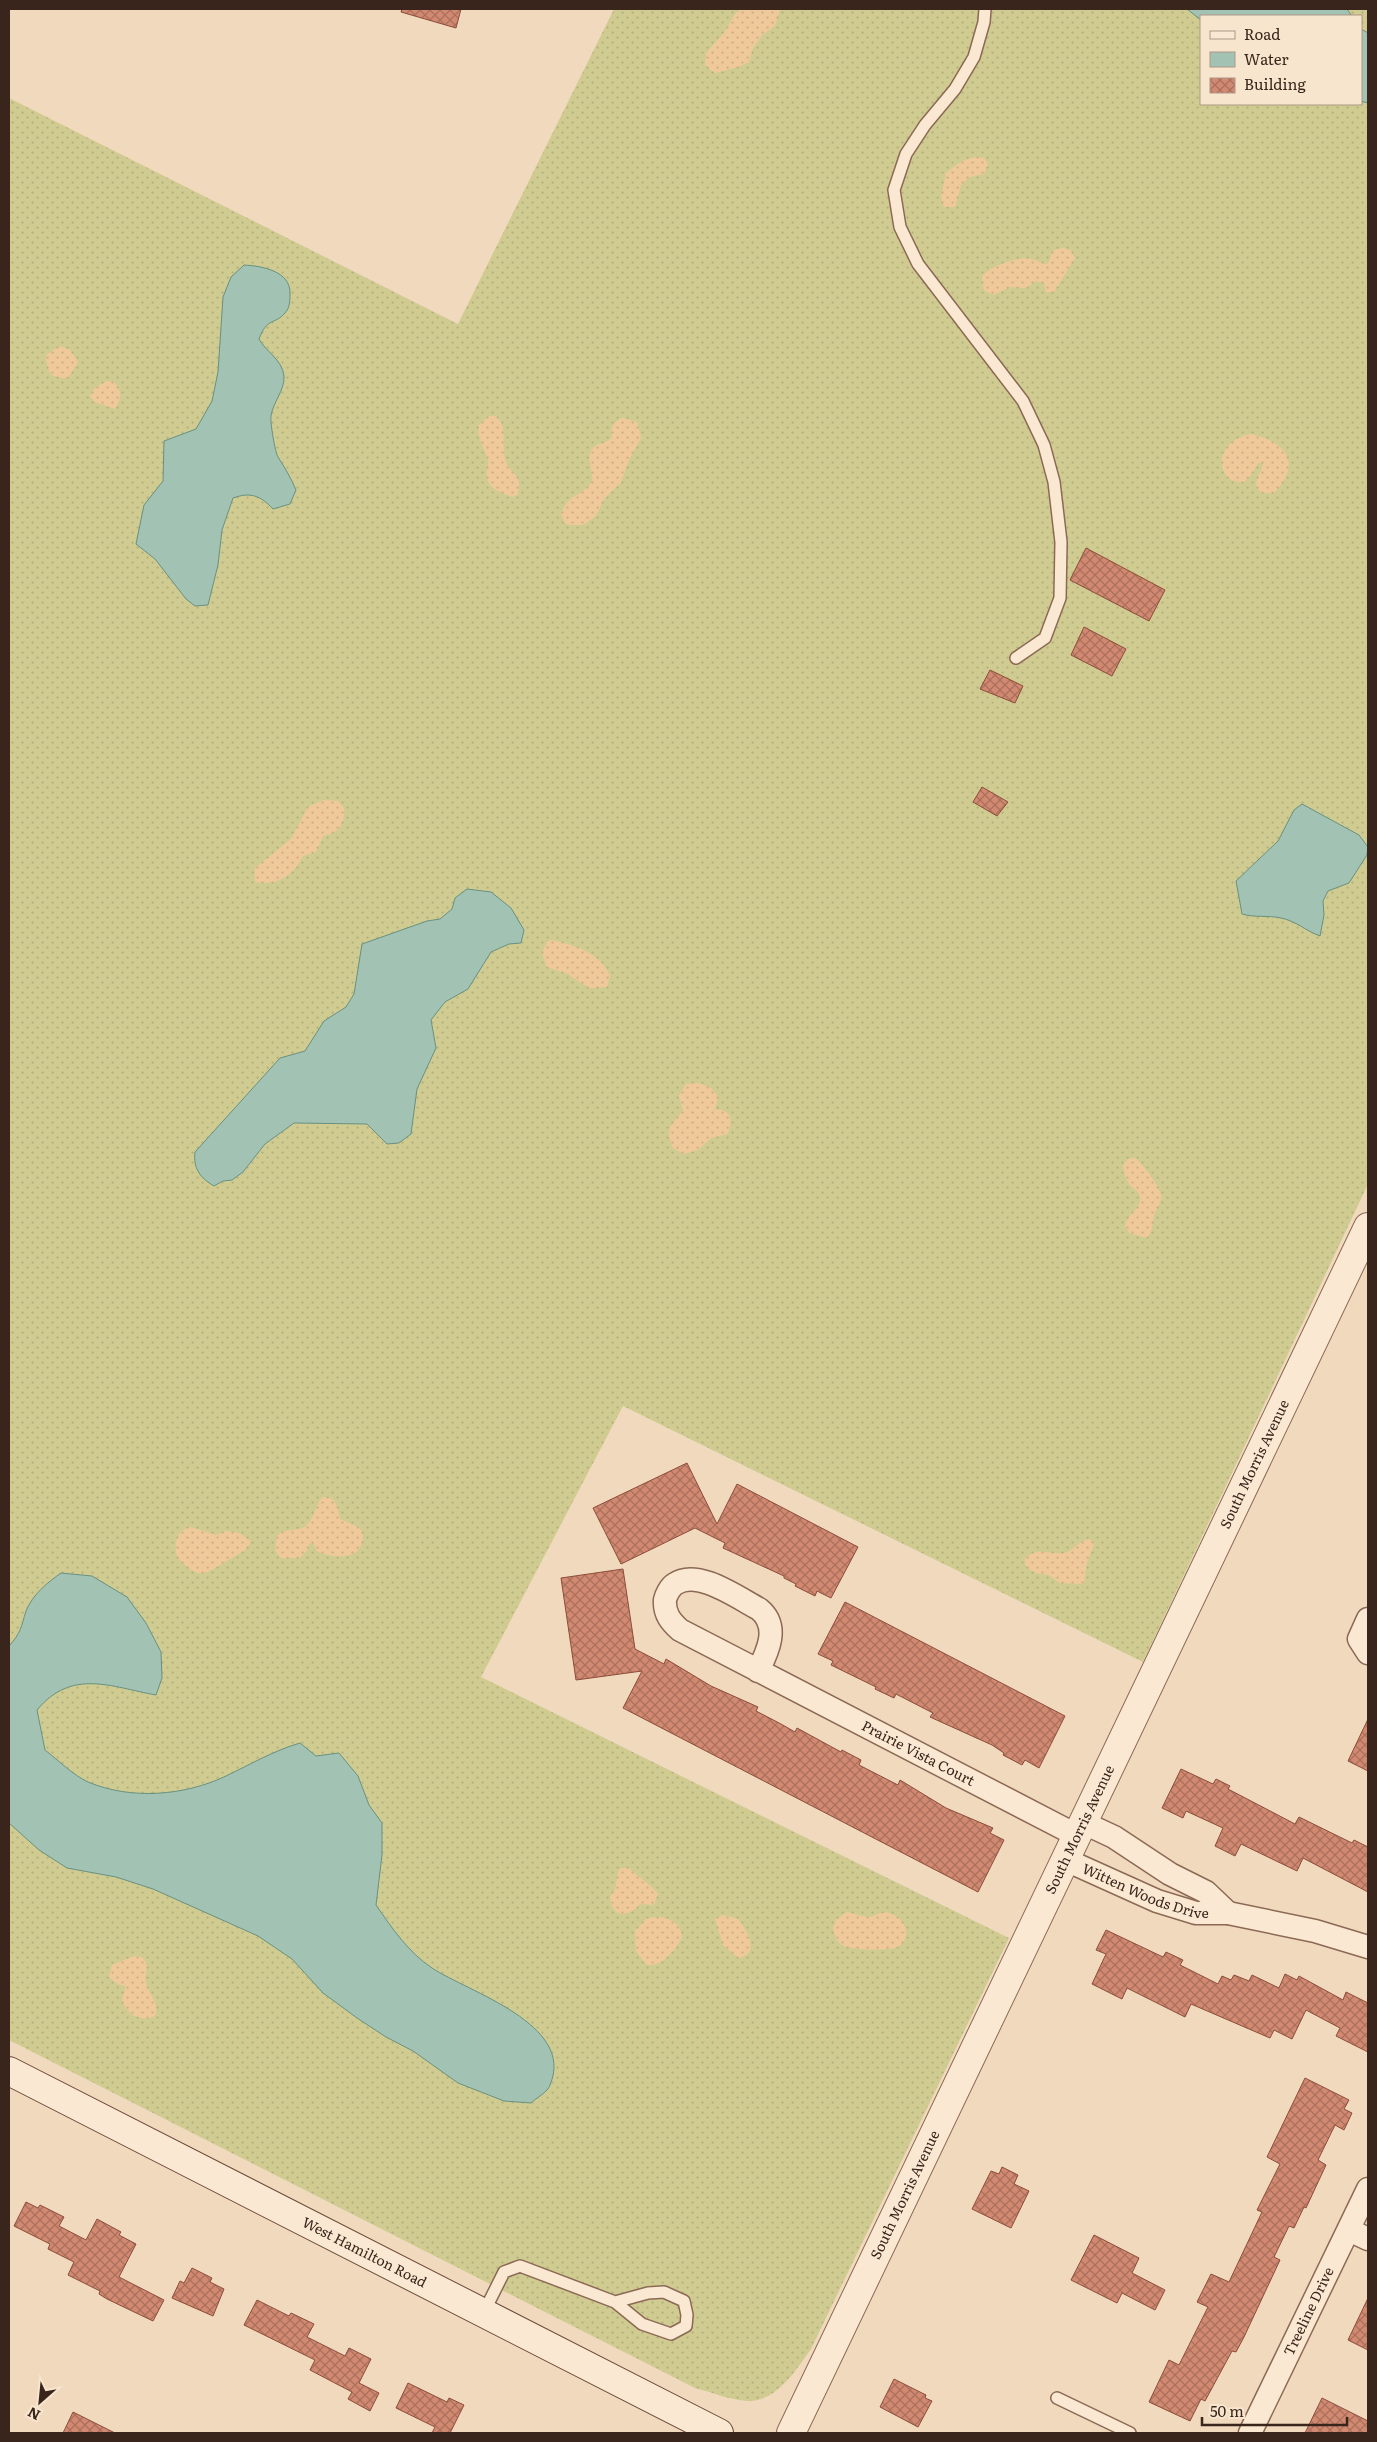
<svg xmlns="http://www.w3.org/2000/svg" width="1377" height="2442" font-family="Literata,serif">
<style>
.grass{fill:url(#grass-dots);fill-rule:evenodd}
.sand{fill:url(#sand-dots)}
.water{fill:#a2c2b3;stroke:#689180}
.building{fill:url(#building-cross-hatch);stroke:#8c4c39}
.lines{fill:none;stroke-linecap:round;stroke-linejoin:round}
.service-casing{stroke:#8b6955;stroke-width:14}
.minor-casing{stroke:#8b6955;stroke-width:25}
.tertiary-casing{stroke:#8b6955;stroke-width:30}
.secondary-casing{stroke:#6c4a39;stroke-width:30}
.service{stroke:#fbe8d2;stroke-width:11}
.minor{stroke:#fbe8d2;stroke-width:22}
.tertiary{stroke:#fbe8d2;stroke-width:28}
.secondary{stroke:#fbe8d2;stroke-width:28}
.labels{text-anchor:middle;stroke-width:4.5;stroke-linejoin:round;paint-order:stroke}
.street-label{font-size:14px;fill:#39251b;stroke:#f8e5ce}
</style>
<defs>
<pattern id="grass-dots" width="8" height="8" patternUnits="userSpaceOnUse" patternTransform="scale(1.25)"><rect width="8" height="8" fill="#d0cc91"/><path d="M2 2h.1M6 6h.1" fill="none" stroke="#b3af7c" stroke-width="1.8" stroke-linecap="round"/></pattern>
<pattern id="sand-dots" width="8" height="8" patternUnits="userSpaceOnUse" patternTransform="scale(1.25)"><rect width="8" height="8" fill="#efc999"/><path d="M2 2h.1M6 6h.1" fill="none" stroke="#ceac83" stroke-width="1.8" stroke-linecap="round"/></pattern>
<pattern id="building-cross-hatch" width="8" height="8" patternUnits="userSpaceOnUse" patternTransform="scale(1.25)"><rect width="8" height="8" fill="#d28971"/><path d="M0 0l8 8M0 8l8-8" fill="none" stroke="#ab705c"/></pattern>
</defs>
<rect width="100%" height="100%" fill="#f1d9be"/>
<path class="grass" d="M614 9H1368V1184L1143 1662 623 1406 481 1677 1009 1938 811 2349C796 2370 777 2402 747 2401 730 2400 711 2392 695 2388L9 2040V98L458 324ZM1201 16H1361V104H1201Z"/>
<g class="sand">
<polygon points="742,9 780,9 775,26 762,35 753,48 749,62 738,67 715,73 705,65 706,53 723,34 736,13"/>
<polygon points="976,157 984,158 988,164 984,174 970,177 961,185 955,207 944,207 941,198 946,173 962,161"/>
<path d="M1064 248 1071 251 1075 258 1054 292H1046L1044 283 1036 281 1026 288 1010 287 993 295 984 290 982 277C989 267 1018 256 1031 259 1036 260 1041 263 1047 264 1055 254 1046 250 1064 248Z"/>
<path d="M60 346 70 350 78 362 68 378C48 378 48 372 46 355Z"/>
<path d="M106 381 114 382C122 392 122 397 115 409L95 402 90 396 95 388Z"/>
<path d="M489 416H496C509 428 500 447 506 462 512 477 522 472 518 494L513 497C501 493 485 488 487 472 487 468 489 463 488 460 484 447 477 439 479 425Z"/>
<path d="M622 418 637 422 641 438 629 460 621 482 604 499 596 516 583 525H569L565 523 561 514C571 491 580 498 592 482 594 470 584 458 594 447 599 443 606 443 612 438 611 427 612 423 622 418Z"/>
<path d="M1251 434C1286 442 1303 463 1274 493H1262C1249 484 1262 474 1263 463H1258L1252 474 1244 482C1215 485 1212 441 1251 434Z"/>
<path d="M324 800 338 801 344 808C345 824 339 833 323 836L316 852 303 856C292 876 279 886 255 882V868L291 839 308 807Z"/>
<path d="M551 940C575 945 600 953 610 976L607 987 589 988 568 974 547 967 542 953 547 942Z"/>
<path d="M698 1083 711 1088 718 1097 715 1110C731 1108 734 1122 727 1134L711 1138 698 1150 684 1154 673 1148C664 1125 672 1127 683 1110L679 1096 686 1084Z"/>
<path d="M1135 1158C1142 1163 1162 1189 1161 1197 1161 1204 1156 1209 1154 1215 1152 1223 1153 1232 1147 1238L1129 1233 1125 1226C1127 1215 1137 1211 1140 1202 1143 1192 1132 1189 1128 1182 1125 1178 1124 1171 1123 1166L1128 1159Z"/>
<path d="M323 1497C337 1497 338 1508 340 1519L358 1527 362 1531C368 1560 334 1560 317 1551L313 1543 309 1544 308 1549 300 1558H281L275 1551 277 1536C285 1527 298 1533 307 1525 315 1517 315 1505 323 1497Z"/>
<path d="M190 1527 216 1535 226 1531 239 1533 251 1541C247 1552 239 1553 230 1559 205 1573 201 1583 177 1557 174 1544 176 1531 190 1527Z"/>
<path d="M1089 1539 1094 1543C1093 1550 1089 1556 1087 1563 1085 1571 1086 1577 1083 1584L1060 1583 1049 1575 1036 1573 1029 1569 1025 1564V1559C1036 1546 1050 1555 1064 1553 1073 1551 1079 1541 1089 1539Z"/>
<path d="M623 1868H629C637 1877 652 1885 658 1894L654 1905 640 1904C628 1918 612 1918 610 1897L615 1889 619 1869Z"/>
<path d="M847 1912C854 1913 862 1917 869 1917 876 1916 880 1911 888 1913 903 1916 915 1936 898 1947 890 1951 849 1950 842 1945 836 1941 835 1935 833 1928L836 1920Z"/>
<path d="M723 1915 738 1919C746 1930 762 1954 738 1958L723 1945 715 1919Z"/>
<path d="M660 1917C672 1919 681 1924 682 1937 675 1951 663 1966 647 1965L636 1951 635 1931 647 1918Z"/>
<path d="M134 1956 142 1957C151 1967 144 1972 146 1983 149 1996 160 2001 155 2016 142 2023 126 2014 122 2000L126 1986 118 1984 109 1977 112 1965Z"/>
</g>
<g class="water">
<polygon points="1187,9 1347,9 1352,16 1201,16 1201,20"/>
<polygon points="1361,29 1368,33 1368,103 1361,101"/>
<path d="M244 265C262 266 291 271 290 294 290 300 290 308 285 313 275 325 267 317 259 339 266 352 282 359 284 376 285 390 273 402 271 416 270 422 275 452 278 457 285 468 291 478 296 490L290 504 273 509C260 495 250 492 233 498L222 530 218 565 208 605 195 606 186 599 155 559 136 544 144 505 163 481 164 441 196 429 212 401 218 372 223 297 231 277Z"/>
<path d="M1302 804 1359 835 1368 847 1367 855 1349 883 1328 891 1323 901 1324 915 1320 936C1306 931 1296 921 1281 918 1268 915 1255 918 1242 914L1236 881 1278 841 1294 810Z"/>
<path d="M467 889 491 892 511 908 524 930 521 943 509 944 491 952 468 989 445 1002 431 1020 436 1048 417 1089 411 1134 399 1143 387 1144 367 1124 294 1123 265 1144 243 1172 232 1180 223 1181 214 1186C200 1178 193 1168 195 1152L280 1058 305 1051 324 1021 346 1007 354 994 362 944 427 921 440 919 452 909 455 898Z"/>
<path d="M61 1573 92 1576 127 1597 146 1623 161 1652 162 1678 156 1695C111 1687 72 1668 37 1710L45 1750C58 1760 73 1775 88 1782 131 1800 184 1796 226 1776 251 1764 273 1751 300 1743L316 1756 339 1753 358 1776 369 1805 382 1823V1855L376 1905C392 1928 408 1952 432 1968 468 1992 576 2024 550 2085 548 2092 536 2098 531 2103L504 2101 458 2083 413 2051 386 2037 357 2018 323 1993 292 1959 258 1936 153 1889 116 1877 67 1868 39 1850 9 1823V1646C21 1633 21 1627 26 1611 33 1594 47 1583 61 1573Z"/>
</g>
<g class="building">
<polygon points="402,9 461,9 456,28 401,12"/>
<polygon points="1086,548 1165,590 1149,621 1070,580"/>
<polygon points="1084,627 1126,649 1112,676 1071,655"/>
<polygon points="990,670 1023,686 1015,703 980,689"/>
<polygon points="982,787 1008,802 997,816 973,802"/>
<polygon points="687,1463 717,1524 737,1484 858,1547 831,1598 817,1591 815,1596 795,1586 796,1584 784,1578 784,1576 723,1548 725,1543 695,1528 621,1564 593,1508"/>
<polygon points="623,1569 635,1649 664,1664 666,1659 711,1686 758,1707 756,1711 781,1724 795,1732 797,1728 841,1752 842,1750 861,1760 859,1765 898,1785 900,1780 946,1808 993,1828 990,1833 1004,1840 978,1892 623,1708 642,1671 576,1680 561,1578"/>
<polygon points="845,1602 1065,1716 1039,1768 1025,1760 1022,1765 1003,1755 1004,1753 992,1745 930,1717 933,1713 896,1694 894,1698 875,1689 876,1687 831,1665 833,1661 818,1654"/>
<polygon points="1368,1719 1368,1771 1348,1761"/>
<polygon points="1181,1769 1213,1784 1216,1779 1230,1786 1228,1789 1295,1824 1299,1817 1352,1843 1354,1840 1368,1847 1368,1892 1303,1858 1297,1871 1241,1844 1235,1856 1215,1846 1223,1828 1186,1811 1183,1818 1162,1808"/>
<polygon points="1106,1930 1163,1957 1166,1952 1183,1960 1180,1965 1218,1984 1222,1976 1231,1980 1234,1975 1249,1981 1252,1975 1279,1988 1285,1974 1297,1980 1299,1976 1343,2000 1346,1992 1368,2003 1368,2052 1336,2036 1340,2028 1306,2010 1292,2039 1274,2030 1270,2038 1191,2004 1185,2017 1127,1988 1122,1999 1092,1984 1106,1954 1096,1950"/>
<polygon points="1305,2078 1349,2100 1344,2109 1352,2113 1344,2130 1335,2125 1318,2160 1326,2165 1306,2208 1304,2207 1294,2228 1289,2226 1274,2257 1280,2260 1244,2337 1236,2352 1232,2351 1205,2401 1201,2399 1190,2421 1149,2402 1169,2360 1179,2365 1208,2307 1197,2302 1211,2274 1229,2282 1262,2212 1257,2210 1280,2164 1267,2157"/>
<polygon points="1002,2167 1018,2175 1014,2184 1029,2191 1011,2228 972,2209 991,2171 999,2174"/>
<polygon points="26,2202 38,2208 40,2205 64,2217 59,2226 86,2240 97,2219 121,2232 119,2235 136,2244 119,2277 164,2300 153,2321 107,2299 99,2294 100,2291 68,2275 74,2262 48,2249 50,2244 14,2226"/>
<polygon points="1094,2235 1139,2258 1132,2273 1165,2290 1155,2310 1122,2293 1117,2303 1071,2280"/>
<polygon points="192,2268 212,2278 210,2282 224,2289 213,2316 172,2298 180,2281 184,2283"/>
<polygon points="1368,2298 1368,2350 1348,2340"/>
<polygon points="257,2300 289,2316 291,2313 314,2324 307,2337 345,2356 349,2348 371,2359 359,2383 379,2393 370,2411 348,2399 352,2392 310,2370 315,2360 244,2325"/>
<polygon points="894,2379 926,2395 925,2398 932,2401 918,2427 880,2407"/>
<polygon points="408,2383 447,2402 449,2398 464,2405 450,2433 432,2433 435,2427 396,2408"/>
<polygon points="1322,2398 1368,2421 1368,2433 1305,2433"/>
<polygon points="73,2412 115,2433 63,2433"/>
</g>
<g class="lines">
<defs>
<g id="service">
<polyline points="985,9 984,22 974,57 955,89 925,125 906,154 894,190 900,227 918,264 1023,401 1044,445 1054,482 1061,542 1060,598 1045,638 1016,658"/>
<polyline points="483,2314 504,2272 520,2266 615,2302 642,2324 671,2334 686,2326 687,2315 684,2301 664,2292 648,2293 615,2302"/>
<polyline points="1057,2398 1130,2433"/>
</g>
<g id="minor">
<polyline points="1368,1619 1359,1639 1368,1653"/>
<path id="s1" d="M758 1671C768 1651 780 1626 759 1609 738 1598 697 1568 675 1584 670 1587 666 1595 665 1600 664 1614 671 1622 680 1630L1078 1836"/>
<polyline points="1084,1823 1114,1837 1170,1874 1206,1892 1228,1913"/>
<path id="s2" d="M1066 1860 1157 1901 1196 1913H1228L1315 1931 1368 1947"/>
<polyline points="1349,2230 1368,2239"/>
<path id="s3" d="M1250 2433 1368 2189"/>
</g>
<g id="tertiary">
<path id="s4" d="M791 2433 1368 1227"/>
</g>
<g id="secondary">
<path id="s5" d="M9 2071 719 2433"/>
</g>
</defs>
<use href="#service" class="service-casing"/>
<use href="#minor" class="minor-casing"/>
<use href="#tertiary" class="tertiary-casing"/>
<use href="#secondary" class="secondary-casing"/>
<use href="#service" class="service"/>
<use href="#minor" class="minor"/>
<use href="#tertiary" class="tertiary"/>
<use href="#secondary" class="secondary"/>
</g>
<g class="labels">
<g class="street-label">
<text dy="5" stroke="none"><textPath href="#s4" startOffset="1074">South Morris Avenue</textPath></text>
<text dy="5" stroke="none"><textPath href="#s1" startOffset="482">Prairie Vista Court</textPath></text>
<text dy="5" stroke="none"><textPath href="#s4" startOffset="669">South Morris Avenue</textPath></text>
<text dy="5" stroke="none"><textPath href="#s2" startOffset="86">Witten Woods Drive</textPath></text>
<text dy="5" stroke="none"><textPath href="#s4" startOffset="264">South Morris Avenue</textPath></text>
<text dy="5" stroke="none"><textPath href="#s5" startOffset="399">West Hamilton Road</textPath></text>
<text dy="5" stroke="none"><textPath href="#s3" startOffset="135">Treeline Drive</textPath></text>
</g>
</g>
<rect width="1377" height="2442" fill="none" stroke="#39251b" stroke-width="20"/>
<rect x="1200" y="15" width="162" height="90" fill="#f8e5ce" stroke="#ac9886"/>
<rect x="1210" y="31" width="25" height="8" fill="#fbe8d2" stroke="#ac9886"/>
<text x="1244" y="40" font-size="15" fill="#39251b">Road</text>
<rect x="1210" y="52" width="25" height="15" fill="#a2c2b3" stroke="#ac9886"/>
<text x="1244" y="65" font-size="15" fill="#39251b">Water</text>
<rect x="1210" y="78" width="25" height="15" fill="url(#building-cross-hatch)" stroke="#ac9886"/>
<text x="1244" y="90" font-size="15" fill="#39251b">Building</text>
<g transform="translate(40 2402) rotate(207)" stroke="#f8e5ce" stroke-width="4" paint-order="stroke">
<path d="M0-4L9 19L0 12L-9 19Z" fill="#39251b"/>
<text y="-8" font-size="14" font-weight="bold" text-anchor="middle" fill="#39251b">N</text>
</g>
<path d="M1202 2417v8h145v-8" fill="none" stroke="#39251b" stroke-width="2.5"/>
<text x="1210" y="2417" font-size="15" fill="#39251b" stroke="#f8e5ce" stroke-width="4" paint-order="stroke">50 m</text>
</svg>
